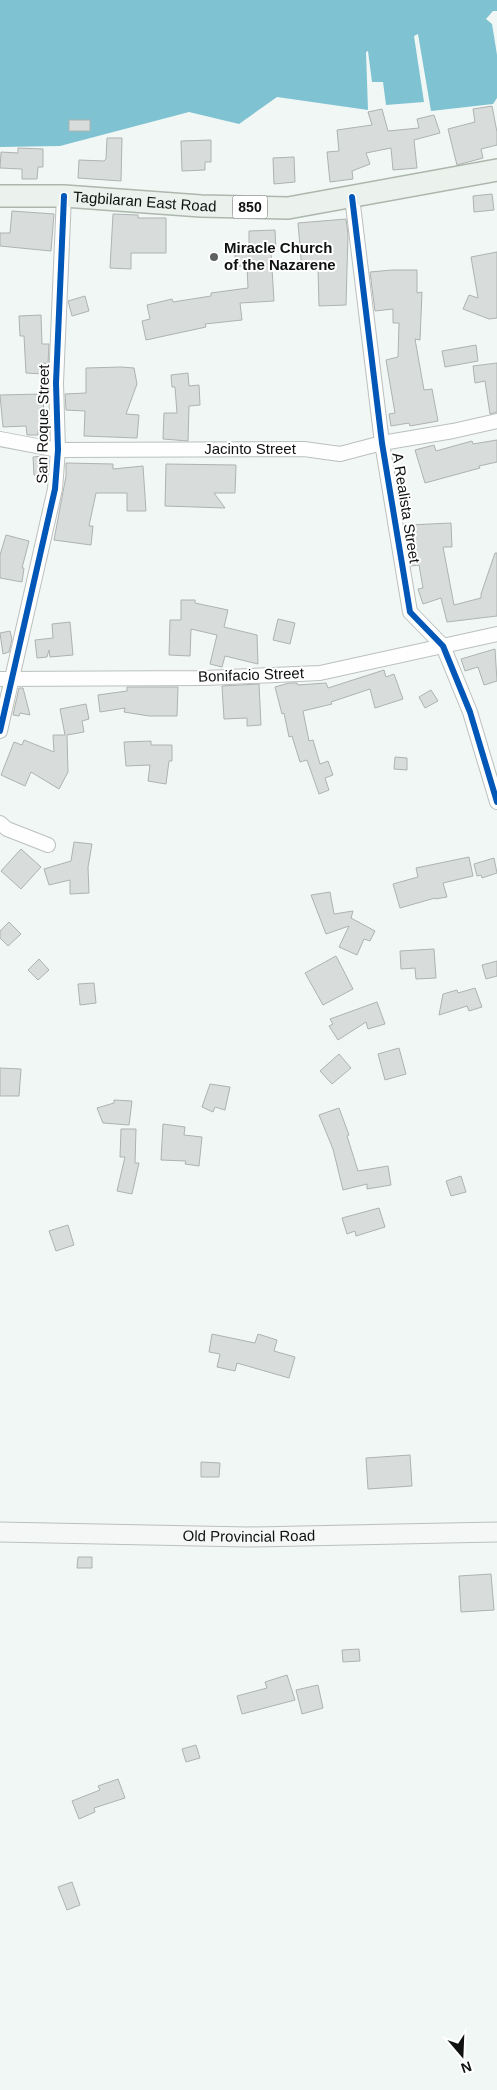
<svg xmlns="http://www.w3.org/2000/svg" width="497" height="2090" font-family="Helvetica,sans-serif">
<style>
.water{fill:#7fc2d2}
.building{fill:#d8dddb;stroke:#aeb3b2}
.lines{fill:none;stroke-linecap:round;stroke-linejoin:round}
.minor-casing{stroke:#bbc0be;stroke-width:16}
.secondary-casing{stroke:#bbc0be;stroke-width:21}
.primary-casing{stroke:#acb7ad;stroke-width:24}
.minor{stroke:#fdfefd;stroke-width:14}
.secondary{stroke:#f4f7f5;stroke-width:19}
.primary{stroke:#ebf1ec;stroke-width:21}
.cycleway-casing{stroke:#fff;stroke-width:9}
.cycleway{stroke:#0057b8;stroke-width:6}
.poi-dot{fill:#5e6260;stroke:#fff;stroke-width:2}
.labels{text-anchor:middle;stroke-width:4;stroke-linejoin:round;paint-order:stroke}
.shield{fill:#fff;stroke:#575958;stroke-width:1}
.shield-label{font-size:14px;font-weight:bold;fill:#0f1210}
.street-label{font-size:15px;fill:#0f1210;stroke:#fff}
.poi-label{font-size:15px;font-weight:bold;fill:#0f1210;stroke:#fff;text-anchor:start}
</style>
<rect width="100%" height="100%" fill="#f1f7f4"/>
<polygon class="water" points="0,0 497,0 497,11 493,11 486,19 492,24 497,55 497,98 493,104 431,111 418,34 414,36 424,102 386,105 383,82 372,82 368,51 366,52 368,110 277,97 239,124 189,112 60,146 0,147"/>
<g class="building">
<polygon points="492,106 497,132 497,145 481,149 483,158 457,165 448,129 475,122 473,109"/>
<polygon points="382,109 388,131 419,128 417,119 434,115 440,133 414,140 417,168 393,170 391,148 366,153 370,164 352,171 353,179 330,182 327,152 339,151 337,130 372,125 368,112"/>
<rect x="69" y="120" width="21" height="11"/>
<polygon points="107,138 122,138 121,181 78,178 79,160 104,161 106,159"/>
<polygon points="211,140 211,162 205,162 205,170 182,171 181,141"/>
<polygon points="18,148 43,149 43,167 38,167 37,179 22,179 22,169 0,168 1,152 18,153"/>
<polygon points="294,157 295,182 274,184 273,158"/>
<polygon points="492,194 494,210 474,212 473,196"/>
<polygon points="12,211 54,214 51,251 0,246 0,233 10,233"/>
<polygon points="113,214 138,215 138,218 166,218 166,253 131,253 131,269 110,268"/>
<polygon points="346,219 348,234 346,305 319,306 318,268 302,270 298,223"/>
<polygon points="275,230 276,252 271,252 274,301 240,303 242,320 205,324 206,327 146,340 142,321 150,319 147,305 172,299 173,302 211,296 211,293 248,288 247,266 235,266 235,248 249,248 249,231"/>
<polygon points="497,252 497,318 489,319 463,309 469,295 478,298 471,257"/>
<polygon points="392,270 417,270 417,293 422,292 420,340 415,339 424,390 432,389 438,421 410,426 409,423 391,426 389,414 395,413 386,360 398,357 399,323 393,323 393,309 375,311 370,272"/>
<polygon points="85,296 89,311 72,316 68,301"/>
<polygon points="41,315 42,344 49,344 48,364 43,363 43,374 26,373 24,336 20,336 19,316"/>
<polygon points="476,345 478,361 445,367 442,351"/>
<polygon points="497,363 497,412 490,414 485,381 475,383 473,366"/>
<polygon points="121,367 134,368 137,384 126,414 139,415 137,438 84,436 85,411 66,410 65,394 86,393 86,368"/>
<polygon points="188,373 189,386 199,385 200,405 189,406 188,441 163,439 164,413 177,413 175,387 172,387 171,375"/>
<polygon points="42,394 44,411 48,411 49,429 38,429 38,435 27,435 26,426 3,427 0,395"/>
<polygon points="497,440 497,462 479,466 480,468 425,483 415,450 434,445 436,451 472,441 473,444"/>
<polygon points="43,456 48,457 47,476 34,475 33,457"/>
<polygon points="66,463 113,464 113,469 143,466 146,511 127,511 127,493 96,493 89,526 93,526 91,545 54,540 66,476"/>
<polygon points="166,464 236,465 235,493 214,493 225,508 165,506"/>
<polygon points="451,523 452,547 443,547 454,605 481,598 481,594 495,553 497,553 497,616 447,622 441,598 423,604 418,589 423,588 419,565 411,566 409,525"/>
<polygon points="6,535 29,541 22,568 24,568 22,582 0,578 0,555"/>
<polygon points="181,600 195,600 195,603 228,610 224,627 257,635 258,664 225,656 222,667 210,664 217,635 191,629 190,656 169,655 170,620 181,620"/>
<polygon points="278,619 295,623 290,644 273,640"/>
<polygon points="70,622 73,655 50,657 49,650 47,657 37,658 35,640 53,638 52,624"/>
<polygon points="10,631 12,639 9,652 3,654 0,633"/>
<polygon points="495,649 497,681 484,685 478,667 465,671 461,659"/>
<polygon points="384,670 386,677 394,674 403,699 375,708 370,689 331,702 332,704 303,711 309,741 313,740 320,764 328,761 333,775 325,778 329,790 319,794 307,760 300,762 292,736 289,737 284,713 282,714 275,687 289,683 297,683 298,685 326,683 328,688"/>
<polygon points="259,684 261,725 247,726 247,718 224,719 222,686"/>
<polygon points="127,687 178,687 177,716 149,716 124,712 125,708 100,712 98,695 127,691"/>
<polygon points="19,688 23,688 30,715 20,713 19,716 13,715"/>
<polygon points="431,690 438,701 425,708 419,697"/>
<polygon points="86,704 89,719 82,721 84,732 67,735 68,772 59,789 31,772 25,786 1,775 14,742 22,745 24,740 54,752 53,735 65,735 60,709"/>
<polygon points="151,741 151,745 172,745 172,761 169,761 166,784 148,781 150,765 126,766 124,742"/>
<polygon points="395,757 407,758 407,770 394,769"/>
<polygon points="74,842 92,844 88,867 89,893 70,894 70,880 49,885 44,869 71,861"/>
<polygon points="21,849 41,867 21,889 1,871"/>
<polygon points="469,857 473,876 443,883 447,897 435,899 435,898 400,908 393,884 418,877 416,868"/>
<polygon points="494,858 497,873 482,878 481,875 477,876 474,864"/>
<polygon points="330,892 334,914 353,911 351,918 375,931 370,941 364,939 357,955 339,947 349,926 326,934 311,895"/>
<polygon points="9,922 21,934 8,946 0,938 0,931"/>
<polygon points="434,949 436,978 416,979 415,968 401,969 400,951"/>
<polygon points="336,956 353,989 323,1005 305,973"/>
<polygon points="39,959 49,970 38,980 28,970"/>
<polygon points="497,961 497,976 486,979 482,965"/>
<polygon points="94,983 96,1003 80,1005 78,984"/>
<polygon points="475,988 482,1007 469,1011 467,1006 439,1015 443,994 457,990 458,993"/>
<polygon points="377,1002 385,1024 368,1029 366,1022 338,1040 329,1026 333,1024 330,1019"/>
<polygon points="399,1048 406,1074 385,1080 378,1054"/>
<polygon points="339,1054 351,1068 332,1084 320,1071"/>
<polygon points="0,1068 21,1069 19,1096 0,1096"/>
<polygon points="210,1084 230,1087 225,1110 215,1107 213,1112 202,1107"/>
<polygon points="114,1100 132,1101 129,1125 103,1123 97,1108 114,1103"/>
<polygon points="339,1108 349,1135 347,1136 358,1171 388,1166 391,1185 367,1189 367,1184 343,1190 333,1149 319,1115"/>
<polygon points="163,1124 185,1127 184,1135 202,1137 199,1166 185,1164 186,1161 161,1160"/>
<polygon points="121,1129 136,1129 135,1163 139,1163 132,1194 117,1191 125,1157 120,1157"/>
<polygon points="461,1176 466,1192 451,1196 446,1181"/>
<polygon points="379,1208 385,1227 356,1236 355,1231 347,1234 342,1218"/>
<polygon points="68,1225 74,1245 56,1251 49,1231"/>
<polygon points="212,1334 255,1343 258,1334 277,1340 274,1351 295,1357 289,1378 237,1363 235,1371 217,1367 220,1354 209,1352"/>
<polygon points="410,1455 412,1486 368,1489 366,1458"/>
<polygon points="201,1462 220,1463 219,1477 201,1477"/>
<polygon points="78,1557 92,1557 92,1568 77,1568"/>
<polygon points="491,1574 494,1610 461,1612 459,1576"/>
<polygon points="359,1649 360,1661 343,1662 342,1650"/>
<polygon points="287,1675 295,1700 242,1714 237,1696 267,1688 265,1682"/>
<polygon points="318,1685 323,1708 302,1714 296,1690"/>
<polygon points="196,1745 200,1758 186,1762 182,1749"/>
<polygon points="118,1779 125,1798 94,1808 95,1812 79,1819 72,1801 100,1790 98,1786"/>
<polygon points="72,1882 80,1905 67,1910 58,1887"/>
</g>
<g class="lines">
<defs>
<g id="minor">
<polyline points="352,197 382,443 410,612 443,646 470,712 497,802"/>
<polyline points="0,439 58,450 304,449 340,454 382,443 453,431 497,421"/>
<polyline points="0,679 205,678 320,673 497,634"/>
<polyline points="0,731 55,489 58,450 56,383 64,196"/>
<polyline points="0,823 7,829 48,845"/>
</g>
<g id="secondary">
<path id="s1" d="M0 1532 248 1537 497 1532"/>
</g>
<g id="primary">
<path id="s2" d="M0 196H64L201 206 288 208 497 170"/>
</g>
</defs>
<use href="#minor" class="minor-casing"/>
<use href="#secondary" class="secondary-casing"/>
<use href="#primary" class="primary-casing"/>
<use href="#minor" class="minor"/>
<use href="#secondary" class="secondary"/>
<use href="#primary" class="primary"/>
<defs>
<g id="cycleway">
<polyline points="352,197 382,443 410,612 443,646 470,712 497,802"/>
<polyline points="0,731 55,489 58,450 56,383 64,196"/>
</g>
</defs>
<use href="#cycleway" class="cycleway-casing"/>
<use href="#cycleway" class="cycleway"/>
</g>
<circle class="poi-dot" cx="214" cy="257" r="5"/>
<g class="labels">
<rect class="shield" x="232.5" y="195.5" width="35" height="23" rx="4"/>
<g class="shield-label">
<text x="250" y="212">850</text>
</g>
<g class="street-label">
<text dy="5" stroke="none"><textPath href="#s2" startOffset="145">Tagbilaran East Road</textPath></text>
<text transform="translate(43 424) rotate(-89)" y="5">San Roque Street</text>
<text x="250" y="454">Jacinto Street</text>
<text transform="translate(406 508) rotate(81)" y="5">A Realista Street</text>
<text transform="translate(251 675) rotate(-2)" y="5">Bonifacio Street</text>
<text dy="5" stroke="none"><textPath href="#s1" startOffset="249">Old Provincial Road</textPath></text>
</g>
<g class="poi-label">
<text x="224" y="253">Miracle Church<tspan x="224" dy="17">of the Nazarene</tspan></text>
</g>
</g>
<g transform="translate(462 2055) rotate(161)" stroke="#ffffff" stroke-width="4" paint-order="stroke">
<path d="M0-4L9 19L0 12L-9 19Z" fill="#0f1210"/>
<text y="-8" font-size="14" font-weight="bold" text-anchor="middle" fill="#0f1210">N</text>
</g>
</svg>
